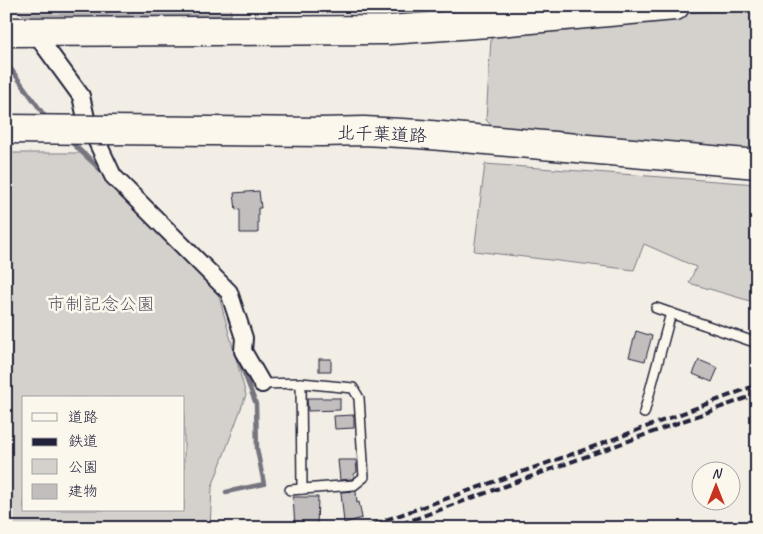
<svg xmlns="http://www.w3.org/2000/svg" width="763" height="534" font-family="Caveat,'Klee One',sans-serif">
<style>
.green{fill:#d4d1cc;stroke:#7b7a84;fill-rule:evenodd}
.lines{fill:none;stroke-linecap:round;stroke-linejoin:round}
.stream{stroke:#76747f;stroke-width:4.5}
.building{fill:#c2bebe;stroke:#22223b}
.lane-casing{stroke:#22223b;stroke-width:12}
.street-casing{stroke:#22223b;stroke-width:20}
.highway-casing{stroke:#22223b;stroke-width:31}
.lane{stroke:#fbf7ec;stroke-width:9}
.street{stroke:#fbf7ec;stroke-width:16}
.highway{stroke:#fbf7ec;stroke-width:28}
.rail{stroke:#22223b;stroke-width:4;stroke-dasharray:8 4;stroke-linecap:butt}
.highway-bridge-casing{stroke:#22223b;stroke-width:31;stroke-linecap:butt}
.highway-bridge{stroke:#fbf7ec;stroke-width:28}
.labels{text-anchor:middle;stroke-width:5;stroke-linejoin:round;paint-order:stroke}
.street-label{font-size:18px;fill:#22223b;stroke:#fbf7ec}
.park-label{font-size:18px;fill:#575766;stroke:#fbf7ec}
</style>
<rect width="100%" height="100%" fill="#f2eee5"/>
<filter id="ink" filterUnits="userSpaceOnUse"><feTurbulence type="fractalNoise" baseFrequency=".02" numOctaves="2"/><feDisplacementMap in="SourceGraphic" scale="10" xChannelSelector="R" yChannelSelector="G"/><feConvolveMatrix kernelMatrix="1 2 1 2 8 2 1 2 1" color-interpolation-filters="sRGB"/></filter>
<g filter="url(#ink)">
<g class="green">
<polygon points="15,6 231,6 231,15 23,15"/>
<polygon points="757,9 757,150 496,130 486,120 491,39 498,31 677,13"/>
<path d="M6 153H87L218 293 246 395 212 487 210 528H6ZM24 398H184V510H24Z"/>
<polygon points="485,164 757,184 757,303 689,283 696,267 644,244 634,270 474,251"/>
</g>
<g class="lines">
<g class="stream">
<polyline points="6,62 47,119"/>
<polyline points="69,140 105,174"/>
<polyline points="226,492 264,484 257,449 256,404 237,355"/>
</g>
</g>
<g class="building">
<polygon points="259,191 261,208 258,208 258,233 240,233 240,209 236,210 234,193"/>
<polygon points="636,331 652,336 645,361 629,357"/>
<rect x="319" y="359" width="12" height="12"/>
<polygon points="699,360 718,368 712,382 693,374"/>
<polygon points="307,398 340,398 340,410 308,411"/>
<polygon points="354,415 354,428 335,429 334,416"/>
<polygon points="338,460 356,460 357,472 354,474 354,477 352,479 340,480"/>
<polygon points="356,491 357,503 359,502 362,518 344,523 341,492"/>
<polygon points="293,497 318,497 317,528 295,527"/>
</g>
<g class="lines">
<defs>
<g id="lane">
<polyline points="656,308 757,343"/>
<polyline points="301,383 302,489"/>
<polyline points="262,384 301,383 353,388 359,398 364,477 354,485 290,490"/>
<polyline points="644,413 671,313"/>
</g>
<polyline id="street" points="43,44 81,96 86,118 113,176 229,292 244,338 243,351 262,384"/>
<g id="highway">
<polyline points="6,32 388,30 488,23 675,6"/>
<polyline points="107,130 321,132 364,131 419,134 757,164"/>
</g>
</defs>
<use href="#lane" class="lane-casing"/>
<use href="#street" class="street-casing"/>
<use href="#highway" class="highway-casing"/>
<use href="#lane" class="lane"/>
<use href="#street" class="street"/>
<use href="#highway" class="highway"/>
<g class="rail">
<polyline points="363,528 598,445 757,385"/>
<polyline points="390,528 757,394"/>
</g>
<defs>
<polyline id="highway-bridge" points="6,129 107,130"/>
</defs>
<use href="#highway-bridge" class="highway-bridge-casing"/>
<use href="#highway-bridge" class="highway-bridge"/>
</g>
</g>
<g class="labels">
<g class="street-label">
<text transform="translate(382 134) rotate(2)" y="6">北千葉道路</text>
</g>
<g class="park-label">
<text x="101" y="310">市制記念公園</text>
</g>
</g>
<rect width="763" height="534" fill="none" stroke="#fbf7ec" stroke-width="25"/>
<rect x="12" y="12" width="738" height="509" fill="none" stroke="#22223b" stroke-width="2" filter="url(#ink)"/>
<rect x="22" y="396" width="162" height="115" fill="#fbf7ec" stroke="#a4a2a5"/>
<rect x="32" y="413" width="25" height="8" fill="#fbf7ec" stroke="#a4a2a5"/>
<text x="68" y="422" font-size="15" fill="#22223b">道路</text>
<rect x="32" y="438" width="25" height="8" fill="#22223b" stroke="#a4a2a5"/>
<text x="68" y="446" font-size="15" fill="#22223b">鉄道</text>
<rect x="32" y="459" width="25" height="15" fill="#d4d1cc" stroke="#a4a2a5"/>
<text x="68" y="472" font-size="15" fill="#22223b">公園</text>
<rect x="32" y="484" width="25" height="15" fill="#c2bebe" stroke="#a4a2a5"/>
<text x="68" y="496" font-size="15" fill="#22223b">建物</text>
<g transform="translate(716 486)"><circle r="24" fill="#fbf7ec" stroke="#a4a2a5"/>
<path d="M0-4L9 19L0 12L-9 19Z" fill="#c8321e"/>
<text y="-8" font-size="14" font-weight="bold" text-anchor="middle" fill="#22223b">N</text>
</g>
</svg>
